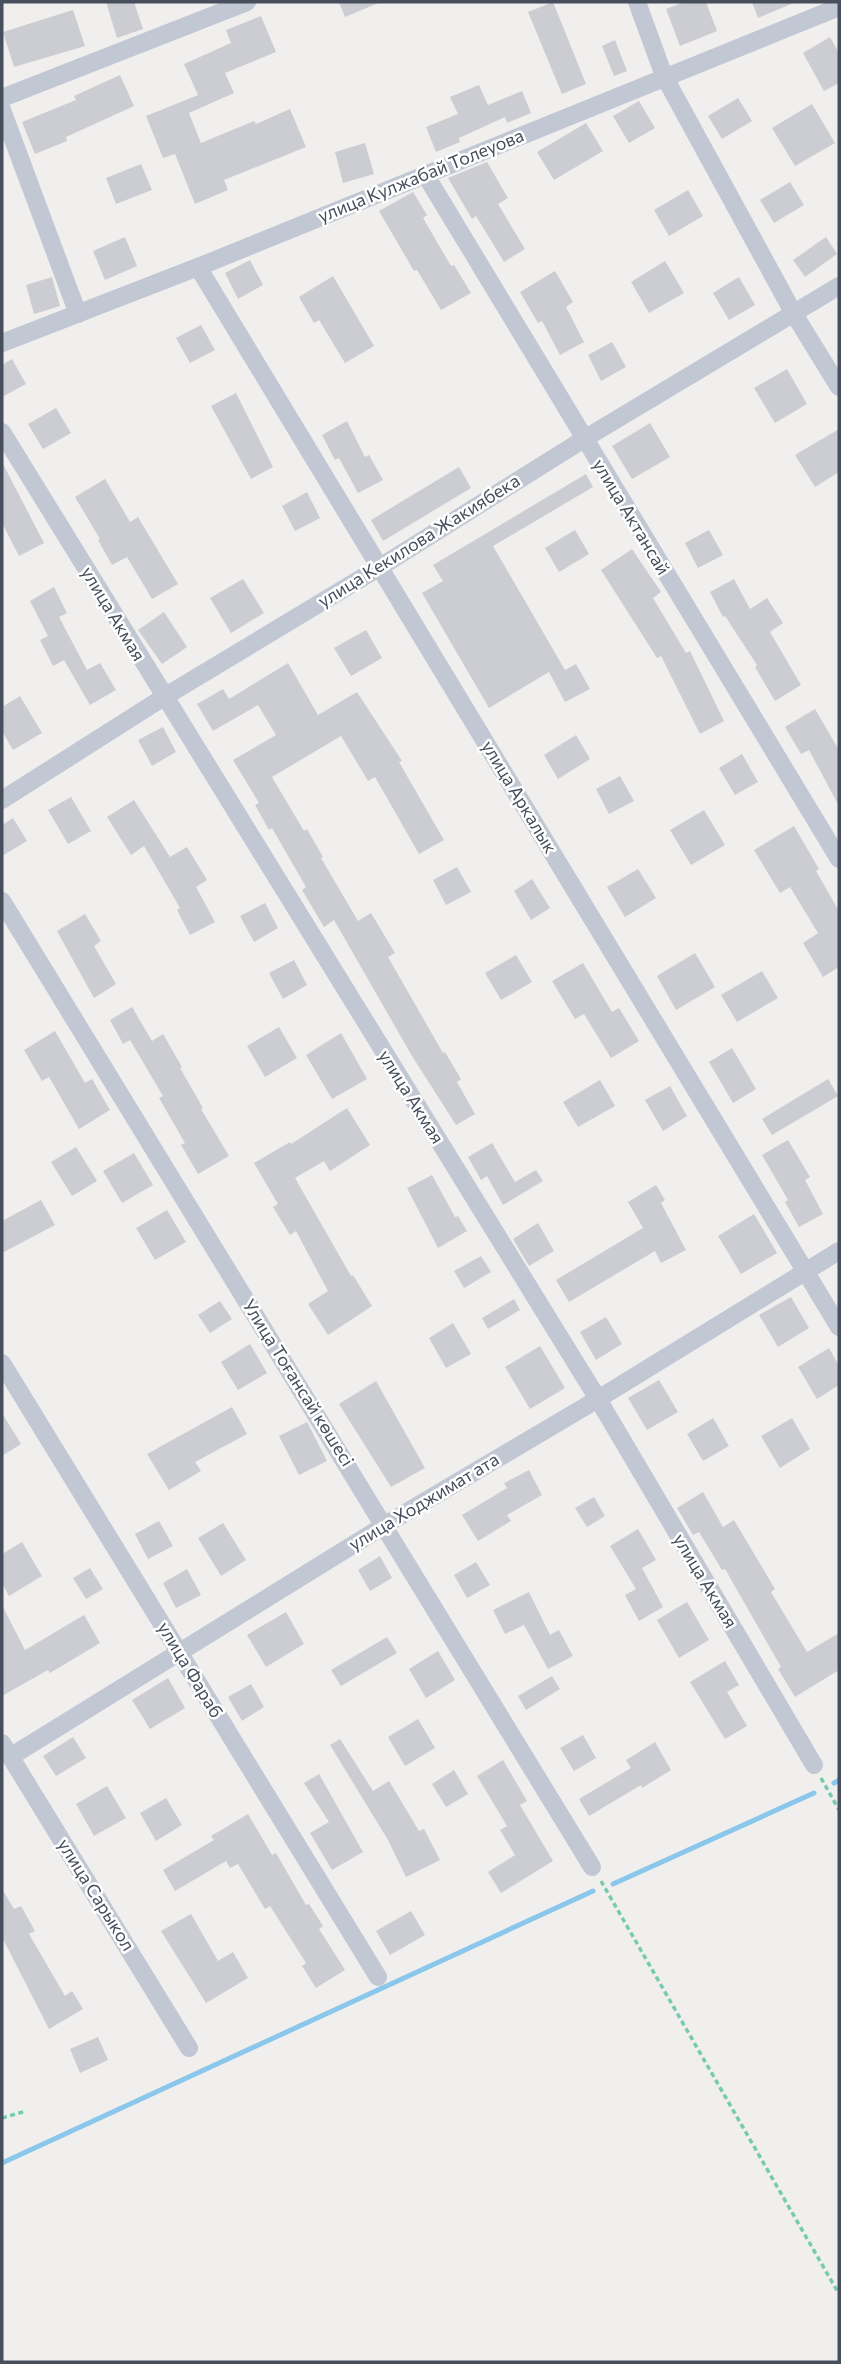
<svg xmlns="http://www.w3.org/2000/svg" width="841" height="2364" font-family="Commissioner,sans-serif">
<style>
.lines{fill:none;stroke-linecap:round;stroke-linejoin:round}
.stream{stroke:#8bc7ea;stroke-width:5}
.building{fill:#cbcdd3}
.path{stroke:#76cbaf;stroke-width:3.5;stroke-dasharray:5 3.5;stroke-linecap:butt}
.minor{stroke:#c2c8d3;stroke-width:18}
.labels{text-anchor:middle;stroke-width:5;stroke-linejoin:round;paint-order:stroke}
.street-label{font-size:18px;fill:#474e5c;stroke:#fff}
</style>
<rect width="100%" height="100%" fill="#f1efee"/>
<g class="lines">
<g class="stream">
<polyline points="834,1783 839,1780"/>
<polyline points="613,1884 814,1793"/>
<polyline points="2,2163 593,1891"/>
</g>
</g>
<g class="building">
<polygon points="106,2 134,2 143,29 117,38"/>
<polygon points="339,2 381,2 345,17"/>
<polygon points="553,2 586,84 562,94 528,12"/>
<polygon points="684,2 706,2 717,31 680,46 666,9"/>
<polygon points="752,2 796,2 758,18"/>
<polygon points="73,10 85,46 14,67 3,32"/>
<polygon points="261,16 276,52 225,73 234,93 189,113 201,143 254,121 256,124 290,109 306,147 224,180 228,190 195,204 175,154 163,158 146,116 198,95 184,64 231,43 226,30"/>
<polygon points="830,37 839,53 839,83 824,91 803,53"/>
<polygon points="615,40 627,71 614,76 602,46"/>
<polygon points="120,75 134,106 66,137 67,141 35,154 22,122 76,100 74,96"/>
<polygon points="479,85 488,105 522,91 531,113 507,123 505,117 459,138 460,142 436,152 426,127 458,114 450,97"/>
<polygon points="738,98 752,121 722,139 708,116"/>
<polygon points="639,101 655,128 629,143 613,116"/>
<polygon points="812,104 835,143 795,166 772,128"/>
<polygon points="586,123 603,151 554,180 537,152"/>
<polygon points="365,143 374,174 343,183 335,152"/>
<polygon points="487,162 508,198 498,204 525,249 504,262 476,216 472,219 448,178"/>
<polygon points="141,164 152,190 116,204 106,178"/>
<polygon points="790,182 804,205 774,223 760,200"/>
<polygon points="688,190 703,216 669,236 654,210"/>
<polygon points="413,192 427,215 423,218 451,266 454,265 471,293 441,310 417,270 414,271 379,211"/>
<polygon points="125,237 137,266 105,280 93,251"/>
<polygon points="826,237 837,254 805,277 793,260"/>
<polygon points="250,260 263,285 238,299 225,273"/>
<polygon points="665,261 684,293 649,313 631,282"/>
<polygon points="555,271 573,302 566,307 584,342 560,355 542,321 538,323 520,292"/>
<polygon points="333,276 374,346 345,363 319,320 314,323 299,297"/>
<polygon points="52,277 60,306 34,314 26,285"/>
<polygon points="739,277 755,305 729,320 713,293"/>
<polygon points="201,325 215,350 190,363 176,338"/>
<polygon points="612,342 626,367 601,381 588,355"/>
<polygon points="12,359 26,384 2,397 2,365"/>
<polygon points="787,369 807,404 775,423 754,388"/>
<polygon points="236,393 273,467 251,479 211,406"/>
<polygon points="56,408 71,433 43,449 28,424"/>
<polygon points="347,421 365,457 369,455 383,480 358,493 339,458 335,460 322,435"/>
<polygon points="650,423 670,457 632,479 612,446"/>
<polygon points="839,429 839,472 815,487 795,455"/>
<polygon points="2,462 44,543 19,556 2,523"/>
<polygon points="459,467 471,488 383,541 371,520"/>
<polygon points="586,474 593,487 493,546 565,670 576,664 590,689 565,702 549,672 489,708 422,593 443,581 433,565"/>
<polygon points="105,479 130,522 138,517 178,584 152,599 127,557 112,565 98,540 100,539 75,497"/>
<polygon points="307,492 320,518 295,531 282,506"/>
<polygon points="575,530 589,554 559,572 545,548"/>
<polygon points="709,530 723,555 698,568 685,543"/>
<polygon points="632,549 661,592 653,598 686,653 690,651 724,721 700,734 661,656 657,658 601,570"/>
<polygon points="243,579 264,613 231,633 210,598"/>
<polygon points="734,579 750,609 767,598 783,623 770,632 801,685 775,701 755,667 757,665 725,616 723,617 710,592"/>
<polygon points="54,587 67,613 59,617 87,670 100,663 116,690 90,705 64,660 53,666 40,640 48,636 30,601"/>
<polygon points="164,612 187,647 162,664 138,630"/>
<polygon points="366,630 382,658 351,676 334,648"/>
<polygon points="288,663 318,715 357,692 402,761 399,762 444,840 419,854 375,777 368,781 341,736 272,777 304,831 307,829 323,857 321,858 358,921 371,913 395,953 388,957 443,1053 445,1052 461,1079 457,1082 475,1114 456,1125 412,1056 334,920 324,927 302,890 306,887 272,828 269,830 255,805 259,803 233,760 276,735 258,705 213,731 197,704 223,689 229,699"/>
<polygon points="20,696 42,733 13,750 2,731 2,707"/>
<polygon points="815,709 839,750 839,806 809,750 801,754 785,727"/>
<polygon points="163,727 176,752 152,766 138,740"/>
<polygon points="576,735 590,759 558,779 544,755"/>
<polygon points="742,754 758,782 735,795 719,768"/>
<polygon points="620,776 634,801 609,814 596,789"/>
<polygon points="71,797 91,831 68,844 48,810"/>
<polygon points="134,800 170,857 187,847 207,880 196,887 215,922 190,935 177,910 180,908 144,846 131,855 107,817"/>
<polygon points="704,810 725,845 691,865 670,830"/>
<polygon points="13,818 27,841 2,856 2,825"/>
<polygon points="794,826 819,869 816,871 839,911 839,967 823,977 803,943 818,933 790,887 780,893 754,850"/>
<polygon points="457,867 471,892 446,905 433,880"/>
<polygon points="638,869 656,898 625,917 607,887"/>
<polygon points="532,879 550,908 531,920 514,891"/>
<polygon points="265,903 278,928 254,942 240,916"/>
<polygon points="85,914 101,941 94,946 116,984 94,998 57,931"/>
<polygon points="695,953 715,987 676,1010 657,976"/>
<polygon points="516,955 532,982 501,1000 485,973"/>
<polygon points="294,960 307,985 283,999 269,973"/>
<polygon points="583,963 612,1012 619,1008 639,1041 611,1058 584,1014 575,1019 552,981"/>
<polygon points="762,971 778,998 737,1022 721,995"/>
<polygon points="132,1007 152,1041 163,1034 182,1067 180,1068 203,1108 201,1109 229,1156 198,1174 181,1145 185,1143 159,1098 163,1096 130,1040 123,1044 110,1020"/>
<polygon points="279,1027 297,1058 265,1077 247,1046"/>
<polygon points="55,1031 85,1083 92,1079 110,1110 79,1129 49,1077 42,1081 24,1050"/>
<polygon points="341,1033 367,1079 332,1099 306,1055"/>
<polygon points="732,1048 756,1089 733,1103 709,1062"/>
<polygon points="828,1079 838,1096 772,1135 762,1119"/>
<polygon points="600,1080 615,1106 578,1127 563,1102"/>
<polygon points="670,1086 687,1116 663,1131 645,1100"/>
<polygon points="347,1108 370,1145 330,1171 324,1161 295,1178 351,1276 353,1275 372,1306 328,1335 308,1304 328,1291 296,1231 290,1235 273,1207 278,1204 254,1163 290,1142 291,1144"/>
<polygon points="788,1140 810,1177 805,1180 823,1214 799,1227 785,1202 788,1200 762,1155"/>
<polygon points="492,1143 515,1182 536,1170 543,1181 503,1205 487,1176 481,1180 468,1157"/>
<polygon points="76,1147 97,1181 72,1196 51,1162"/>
<polygon points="134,1153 153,1185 122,1203 103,1171"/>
<polygon points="432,1175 455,1217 458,1216 467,1231 438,1248 407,1188"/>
<polygon points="656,1185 665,1200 661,1203 686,1250 661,1263 655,1251 569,1302 556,1280 643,1228 628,1202"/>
<polygon points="41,1200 55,1225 2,1253 2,1221"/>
<polygon points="167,1210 186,1242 155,1260 136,1228"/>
<polygon points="754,1214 777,1253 741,1274 718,1236"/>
<polygon points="538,1223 554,1251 529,1266 513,1239"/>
<polygon points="481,1256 491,1272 464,1288 454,1271"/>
<polygon points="791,1297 809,1328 778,1347 759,1315"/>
<polygon points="514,1299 520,1310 488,1329 482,1318"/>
<polygon points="220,1301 232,1319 210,1333 198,1315"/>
<polygon points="606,1317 622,1344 596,1360 580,1332"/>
<polygon points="453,1323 471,1354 446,1368 429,1338"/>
<polygon points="250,1344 267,1373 238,1390 221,1362"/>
<polygon points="540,1346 565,1388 530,1409 505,1367"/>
<polygon points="829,1348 839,1366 839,1385 817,1399 798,1367"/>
<polygon points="659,1380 678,1412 647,1430 628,1398"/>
<polygon points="376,1381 425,1468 391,1487 339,1404"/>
<polygon points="232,1407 247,1434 195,1462 201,1471 169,1490 147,1454"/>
<polygon points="2,1413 21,1444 2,1456"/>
<polygon points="713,1418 729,1446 703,1461 687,1434"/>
<polygon points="792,1418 810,1449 780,1468 761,1436"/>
<polygon points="307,1422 327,1461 299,1475 279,1436"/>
<polygon points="529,1470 542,1495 507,1515 511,1521 478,1541 462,1515 507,1488 504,1483"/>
<polygon points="703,1492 723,1527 734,1520 775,1589 771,1592 807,1652 839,1633 839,1670 795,1697 778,1669 781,1667 725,1569 722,1570 699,1532 693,1535 677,1508"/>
<polygon points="594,1497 605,1516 587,1527 575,1508"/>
<polygon points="159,1521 173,1546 148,1559 135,1534"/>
<polygon points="223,1523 246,1560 221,1576 198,1538"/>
<polygon points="638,1529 656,1560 642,1568 663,1607 639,1621 625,1595 636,1589 610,1546"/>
<polygon points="22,1542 42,1576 9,1596 2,1583 2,1554"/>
<polygon points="380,1556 392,1578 370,1591 358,1570"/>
<polygon points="476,1562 490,1585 467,1598 454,1575"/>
<polygon points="90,1568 103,1589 86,1599 73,1578"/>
<polygon points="187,1569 201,1595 176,1608 163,1583"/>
<polygon points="529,1592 550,1635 559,1630 573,1656 548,1669 524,1625 505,1634 493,1610"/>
<polygon points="687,1602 709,1640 679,1658 657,1620"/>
<polygon points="2,1605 25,1650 84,1615 100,1643 50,1673 48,1670 2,1696"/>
<polygon points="286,1612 304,1644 266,1667 247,1635"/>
<polygon points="387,1637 397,1653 341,1686 331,1670"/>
<polygon points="438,1651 455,1680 426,1698 409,1669"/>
<polygon points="725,1661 739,1685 727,1692 747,1726 725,1739 690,1682"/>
<polygon points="552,1676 560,1689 526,1710 518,1696"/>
<polygon points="168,1678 185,1708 150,1729 132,1700"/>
<polygon points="251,1684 264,1707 242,1721 228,1697"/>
<polygon points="418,1719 435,1748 405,1766 388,1737"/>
<polygon points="583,1735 596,1758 574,1771 560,1748"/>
<polygon points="73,1737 86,1758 56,1776 43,1756"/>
<polygon points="340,1739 373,1791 389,1781 419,1831 424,1829 440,1860 406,1877 388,1840 330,1745"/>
<polygon points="655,1742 671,1770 642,1788 641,1785 589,1816 579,1799 631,1768 626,1760"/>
<polygon points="503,1760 527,1801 520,1805 553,1861 501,1893 488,1872 515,1855 500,1830 507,1826 477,1776"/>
<polygon points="454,1770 468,1794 446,1807 432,1784"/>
<polygon points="319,1774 363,1852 332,1870 310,1833 329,1822 304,1783"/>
<polygon points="107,1786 126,1818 94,1836 76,1804"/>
<polygon points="166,1798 182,1825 156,1841 140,1813"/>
<polygon points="248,1814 272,1855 276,1853 306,1905 309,1904 323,1926 319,1929 345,1970 316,1988 302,1966 306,1963 270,1906 265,1909 238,1864 230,1868 226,1861 175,1891 163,1870 214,1840 211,1836"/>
<polygon points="2,1889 14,1909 21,1906 35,1931 29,1934 65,1996 72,1991 83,2009 49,2029 2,1937"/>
<polygon points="411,1911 425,1935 390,1955 376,1931"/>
<polygon points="191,1914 218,1961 233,1952 248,1978 206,2003 161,1931"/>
<polygon points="98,2037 108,2060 80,2073 70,2049"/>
</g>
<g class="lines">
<g class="path">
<polyline points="821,1778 839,1810"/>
<polyline points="601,1881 839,2294"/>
<polyline points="2,2118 26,2111"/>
</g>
<g class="minor">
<polyline points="637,2 664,76 794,314 839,387"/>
<polyline points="2,98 247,2"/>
<polyline points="2,110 78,314"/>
<polyline points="425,174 839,859"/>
<polyline points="198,267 839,1327"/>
<polyline points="2,343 198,267 839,7"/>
<polyline points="2,432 598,1399 814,1765"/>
<polyline points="2,800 164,697 380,567 584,439 839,286"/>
<polyline points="2,901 592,1867"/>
<polyline points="2,1363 378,1977"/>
<polyline points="2,1743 189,2048"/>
<polyline points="10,1757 385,1525 598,1399 839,1251"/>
</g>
</g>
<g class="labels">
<g class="street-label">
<text transform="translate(421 176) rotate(-22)" y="6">улица Кулжабай Толеуова</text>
<text transform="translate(631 517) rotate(59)" y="6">улица Актансай</text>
<text transform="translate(419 541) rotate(-32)" y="6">улица Кекилова Жакиябека</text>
<text transform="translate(113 614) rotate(59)" y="6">улица Акмая</text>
<text transform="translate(519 797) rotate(59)" y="6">улица Аркалык</text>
<text transform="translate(411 1097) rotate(58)" y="6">улица Акмая</text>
<text transform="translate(298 1383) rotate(58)" y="6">Улица Тоғансай көшесі</text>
<text transform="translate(424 1502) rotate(-31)" y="6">улица Ходжимат ата</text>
<text transform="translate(705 1581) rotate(59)" y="6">улица Акмая</text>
<text transform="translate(190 1670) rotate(59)" y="6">улица Фараб</text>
<text transform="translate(96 1895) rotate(58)" y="6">улица Сарыкол</text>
</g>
</g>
<rect width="841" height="2364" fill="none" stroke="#474e5c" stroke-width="7"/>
</svg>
